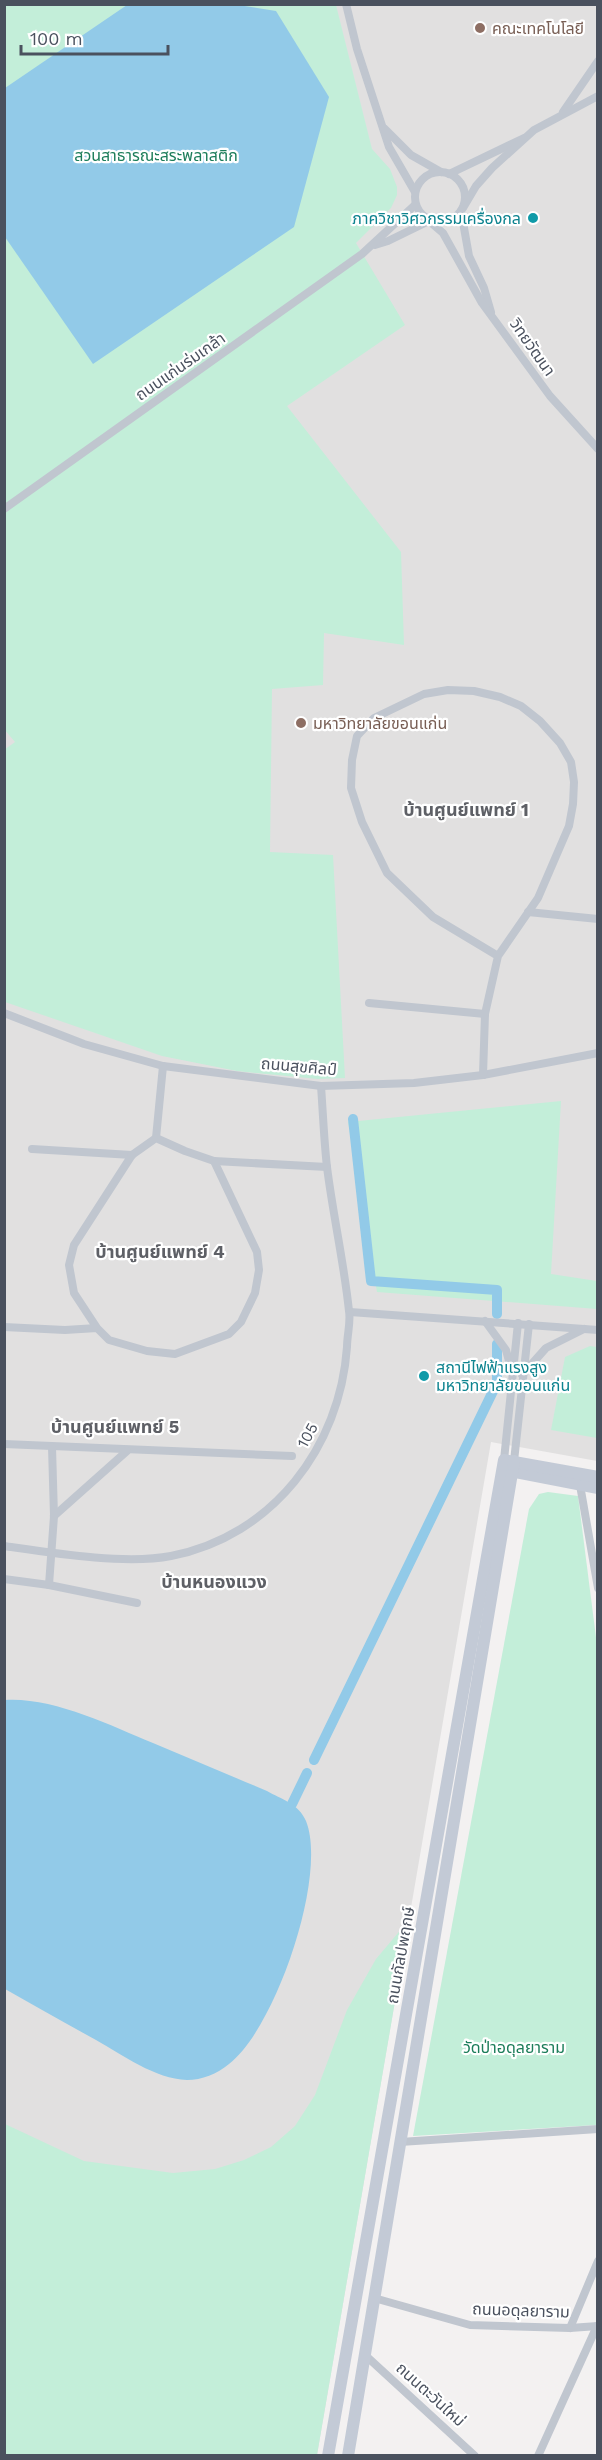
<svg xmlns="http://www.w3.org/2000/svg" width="602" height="2460" font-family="'Work Sans','Noto Sans Thai',sans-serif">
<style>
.education{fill:#e1e0e0}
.green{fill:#c3eed9}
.water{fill:#92cae8}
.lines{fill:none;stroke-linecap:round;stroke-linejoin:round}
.canal{stroke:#92cae8;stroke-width:10}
.minor{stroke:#c0c6cf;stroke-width:8}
.secondary{stroke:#c3cad6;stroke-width:12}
.education-dot{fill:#8d6e63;stroke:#fff;stroke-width:2}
.culture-dot{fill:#0f9aa8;stroke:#fff;stroke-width:2}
.labels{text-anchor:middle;stroke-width:4.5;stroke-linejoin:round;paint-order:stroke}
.education-label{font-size:16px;fill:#785e54;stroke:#fff;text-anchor:start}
.park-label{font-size:16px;fill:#1c7d5a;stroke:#fff}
.culture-label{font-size:16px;fill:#0d838f;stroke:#fff;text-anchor:end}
.street-label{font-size:16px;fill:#4a515e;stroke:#fff}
.neighbourhood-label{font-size:18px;font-weight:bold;fill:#5e6066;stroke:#fff}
</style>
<rect width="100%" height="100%" fill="#f3f1f1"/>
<polygon class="education" points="5,5 597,5 597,1461 491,1442 317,2455 5,2456"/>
<g class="green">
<polygon points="4,5 336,5 372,149 390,169 397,187 397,195 391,208 356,243 405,325 287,406 401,552 404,645 324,633 323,685 272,689 270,852 333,855 345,1078 318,1079 237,1071 162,1056 5,1002 4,750 15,742 4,729"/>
<polygon points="561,1101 551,1274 597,1281 597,1309 377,1292 348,1122"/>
<polygon points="590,1346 597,1347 597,1438 551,1430 565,1357"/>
<polygon points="548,1492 578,1496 598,1653 597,2125 413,2136 529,1509 539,1494"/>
<polygon points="409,1920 317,2455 5,2455 5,2124 84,2161 173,2173 215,2169 244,2160 271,2147 295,2126 315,2095 347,2010 376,1959"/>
</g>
<g class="water">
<polygon points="238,5 276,11 329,97 294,227 93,364 5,237 5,88 127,5"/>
<path d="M5 1700C53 1697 109 1725 153 1743 191 1759 229 1775 267 1791 281 1799 299 1804 306 1821 328 1876 275 2029 229 2064 217 2074 202 2080 187 2080 155 2079 123 2055 96 2040 65 2023 35 2006 5 1989Z"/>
</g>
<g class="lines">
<g class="canal">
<polyline points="353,1119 371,1281 497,1290 497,1314"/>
<polyline points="314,1760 497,1383 497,1344"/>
<polyline points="292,1804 307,1773"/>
</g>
<g class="minor">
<polyline points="346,4 357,49 389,147 415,192"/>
<polyline points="563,112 598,61"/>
<polyline points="385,129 411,155 441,172"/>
<circle cx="440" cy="197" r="25"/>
<polyline points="449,174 524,138"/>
<polyline points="463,208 476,186 492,168 534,130 598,96"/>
<polyline points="461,211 469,256 484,288 491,312"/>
<polyline points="375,245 388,241 429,221 443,233 482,303 550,396 598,449"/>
<polyline points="4,509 362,254 415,205"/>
<polyline points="528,912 598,919"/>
<polyline points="369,1003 485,1014"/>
<polyline points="4,1013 84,1044 163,1066 321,1086 414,1083 483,1075 598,1053"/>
<polyline points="483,1075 485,1014 498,956 538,898 569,826 573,804 574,782 571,762 560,743 540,721 521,706 500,697 474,691 448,690 424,694 374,718 357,736 352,760 351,788 362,822 387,873 433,917 498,956"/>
<polyline points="156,1138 163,1066"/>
<polyline points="32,1149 132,1155"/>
<polyline points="214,1161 327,1167"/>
<polyline points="350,1312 598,1330"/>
<polyline points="485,1321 506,1350 510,1365"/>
<polyline points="4,1327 65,1330 97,1328 109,1340 147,1351 175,1354 229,1334 241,1322 255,1293 259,1270 257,1252 214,1161 185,1151 156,1138 132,1155 74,1245 69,1265 74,1293 97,1328"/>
<polyline points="522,1375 546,1348 584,1329"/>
<polyline points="4,1444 292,1456"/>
<polyline points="504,1460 518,1323"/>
<polyline points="514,1461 529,1324"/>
<polyline points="580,1485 598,1588"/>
<polyline points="54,1516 127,1451"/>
<path d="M4 1546C52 1553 125 1565 171 1556 273 1536 340 1447 347 1347 347 1335 351 1322 349 1311 344 1263 333 1215 327 1167 324 1141 323 1113 321 1086"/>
<polyline points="4,1579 49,1585 137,1603"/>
<polyline points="49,1585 54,1516 52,1447"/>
<polyline points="400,2142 598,2129"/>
<polyline points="374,2298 470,2325 570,2328 598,2326"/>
<polyline points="570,2328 598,2261"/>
<polyline points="365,2355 475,2456"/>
<polyline points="538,2456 597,2326"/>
</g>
<g class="secondary">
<polyline points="504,1470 598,1488"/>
<polyline points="328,2456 504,1460 598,1477"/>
<polyline points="348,2456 514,1461"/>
</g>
</g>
<g class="education-dot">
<circle cx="480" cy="28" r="6"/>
<circle cx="301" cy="723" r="6"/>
</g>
<g class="culture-dot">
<circle cx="533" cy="218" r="6"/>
<circle cx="424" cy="1376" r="6"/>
</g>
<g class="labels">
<g class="education-label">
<text x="492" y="34">คณะเทคโนโลยี</text>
<text x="313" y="729">มหาวิทยาลัยขอนแก่น</text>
</g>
<g class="park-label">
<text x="156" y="161">สวนสาธารณะสระพลาสติก</text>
<text x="514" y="2053">วัดป่าอดุลยาราม</text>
</g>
<g class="culture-label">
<text x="521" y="224">ภาควิชาวิศวกรรมเครื่องกล</text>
<text x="436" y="1373" text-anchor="start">สถานีไฟฟ้าแรงสูง<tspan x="436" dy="18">มหาวิทยาลัยขอนแก่น</tspan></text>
</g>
<g class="street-label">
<text transform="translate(533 347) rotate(55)" y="6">วิทยวัฒนา</text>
<text transform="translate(180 366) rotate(-35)" y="6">ถนนแก่นร่มเกล้า</text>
<text transform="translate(299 1066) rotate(5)" y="6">ถนนสุขศิลป์</text>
<text transform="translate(307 1435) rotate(-62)" y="6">105</text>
<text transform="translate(400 1955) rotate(-80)" y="6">ถนนกัลปพฤกษ์</text>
<text transform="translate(521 2310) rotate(2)" y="6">ถนนอดุลยาราม</text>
<text transform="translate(431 2394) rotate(42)" y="6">ถนนตะวันใหม่</text>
</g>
<g class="neighbourhood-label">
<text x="466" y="816">บ้านศูนย์แพทย์ 1</text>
<text x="160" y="1258">บ้านศูนย์แพทย์ 4</text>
<text x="115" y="1433">บ้านศูนย์แพทย์ 5</text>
<text x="214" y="1588">บ้านหนองแวง</text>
</g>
</g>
<rect width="602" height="2460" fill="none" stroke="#4a515e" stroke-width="12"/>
<path d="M21 45v9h147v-9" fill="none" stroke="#4a515e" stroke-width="3"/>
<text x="30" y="45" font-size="18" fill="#4a515e" stroke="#ffffff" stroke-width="4.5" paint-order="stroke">100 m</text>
</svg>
